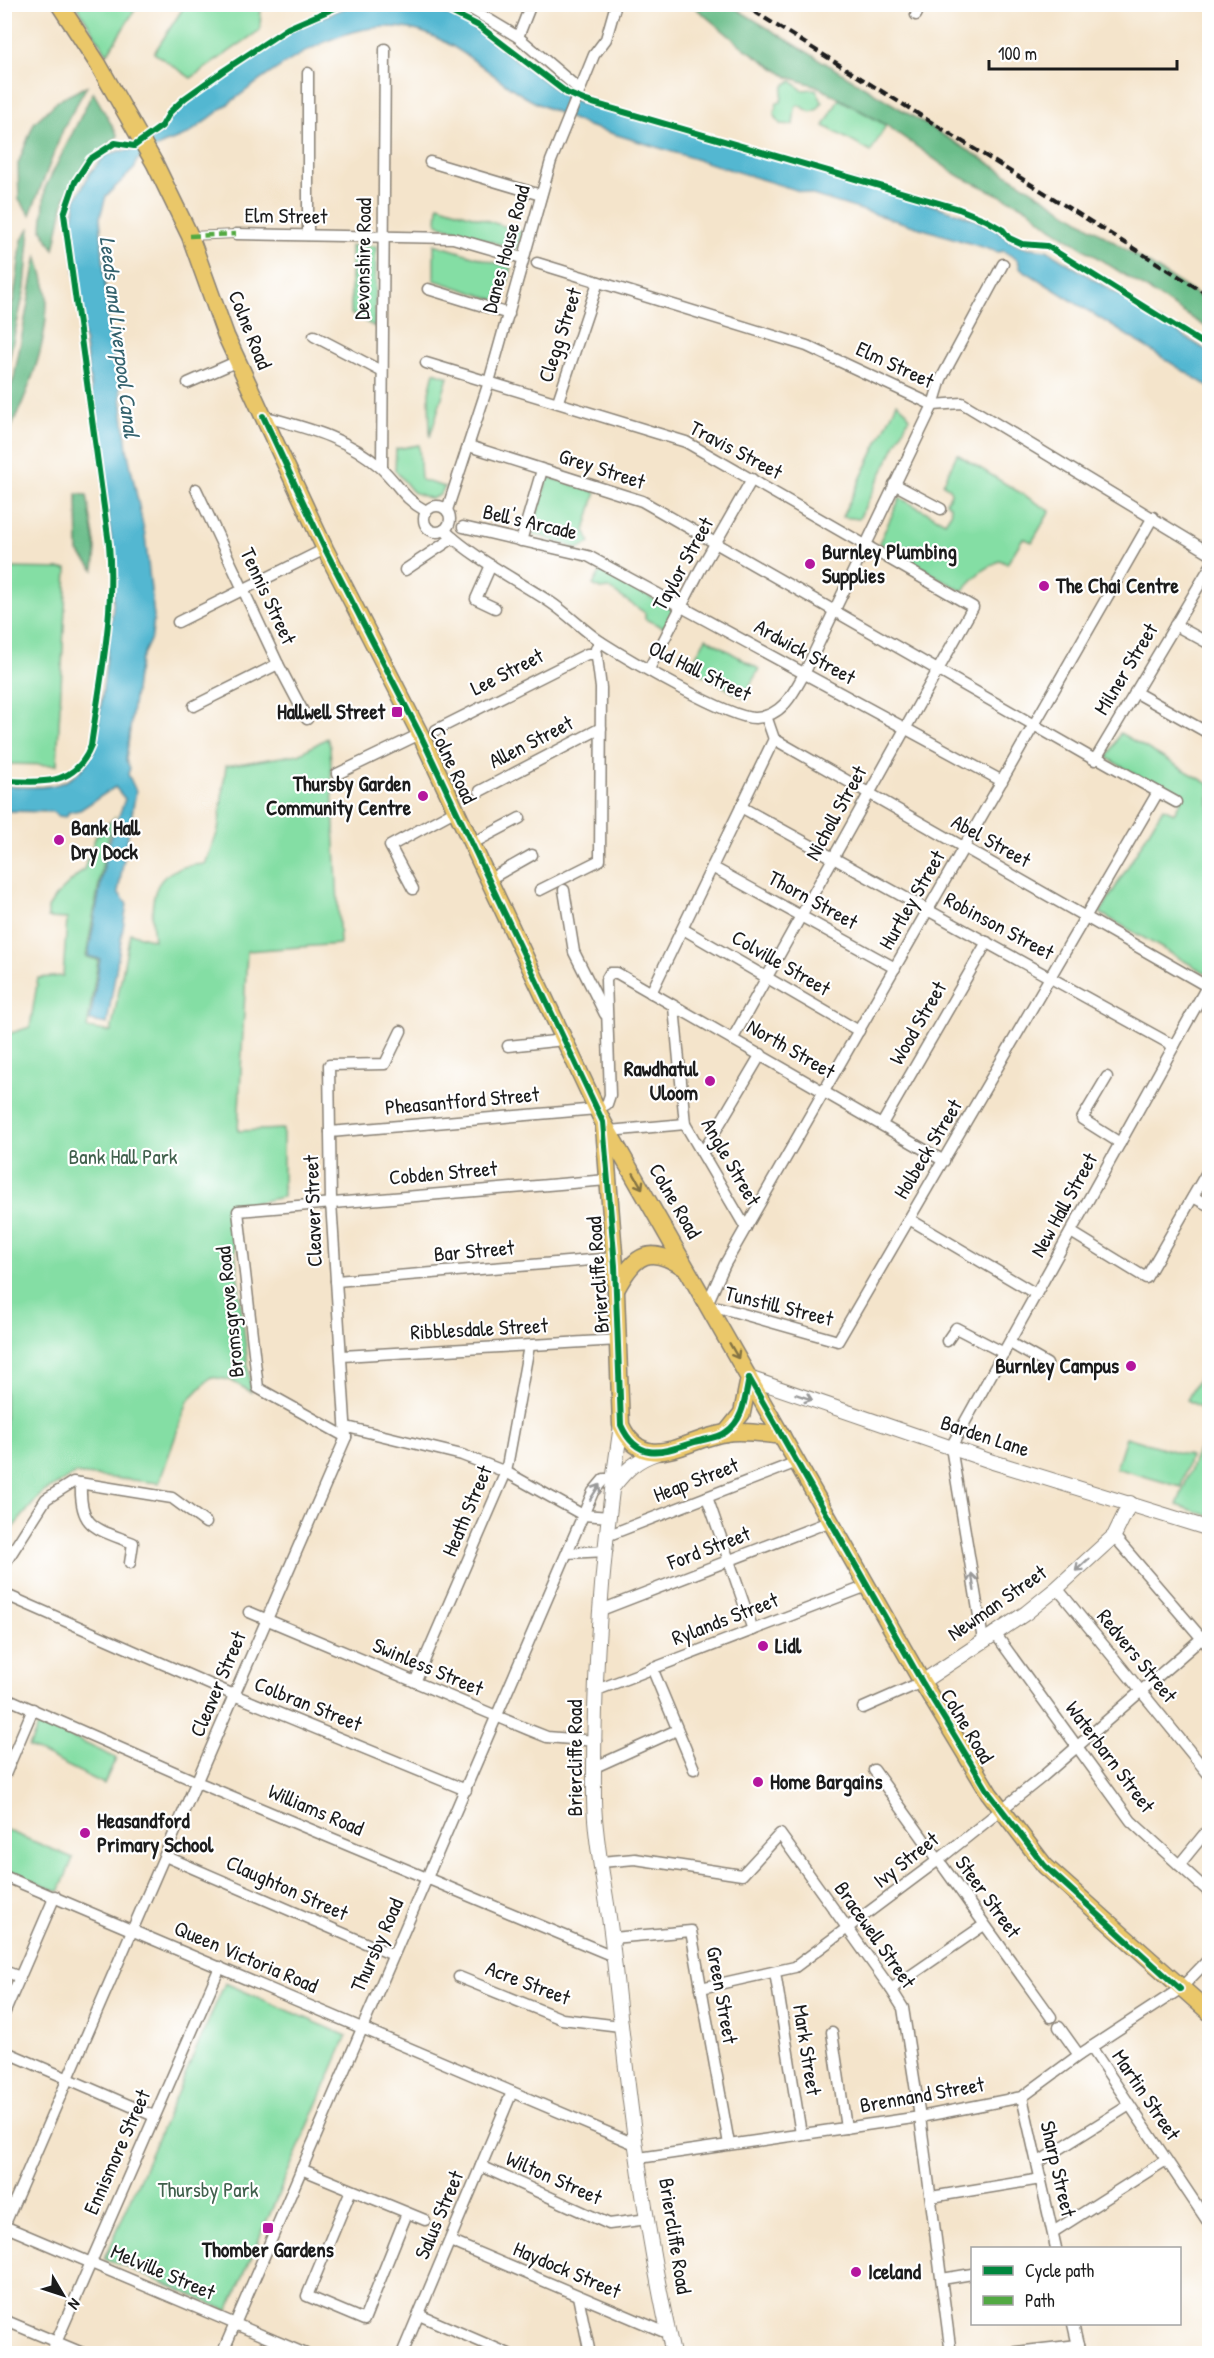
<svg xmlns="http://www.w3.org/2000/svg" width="1214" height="2358" font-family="'Patrick Hand',sans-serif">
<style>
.green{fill:#84dea4;stroke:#507d60;stroke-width:1.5}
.forest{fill:#6bbd8a;stroke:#446c53;stroke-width:1.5}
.water{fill:#52b7d1;stroke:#376a76;stroke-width:1.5}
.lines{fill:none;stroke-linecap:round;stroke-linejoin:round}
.pedestrian-casing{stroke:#888074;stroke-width:10}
.minor-casing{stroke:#888074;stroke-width:13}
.tertiary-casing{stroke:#888074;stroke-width:16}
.primary-casing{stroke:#888074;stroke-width:19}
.pedestrian{stroke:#fff;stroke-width:8}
.minor{stroke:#fff;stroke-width:10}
.tertiary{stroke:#fff;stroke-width:14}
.primary{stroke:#eac769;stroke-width:16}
.rail{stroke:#1c1c1c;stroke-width:4;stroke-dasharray:9 4.5;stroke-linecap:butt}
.quiet{stroke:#52a943;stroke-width:4.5;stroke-dasharray:9 4.5;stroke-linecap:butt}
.cycleway-casing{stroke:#fff;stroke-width:10}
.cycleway{stroke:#00873e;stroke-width:6}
.oneway{stroke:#837242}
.oneway2{stroke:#999}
.poi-dot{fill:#b5179e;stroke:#fff;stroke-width:2}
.labels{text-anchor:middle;stroke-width:4.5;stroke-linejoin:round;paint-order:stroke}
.street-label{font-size:21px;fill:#1c1c1c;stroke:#fff}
.poi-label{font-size:21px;font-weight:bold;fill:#1c1c1c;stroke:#fff;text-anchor:start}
.park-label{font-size:21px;fill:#40604c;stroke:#fff}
.water-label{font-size:22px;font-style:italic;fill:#34626d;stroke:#fff}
</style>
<rect width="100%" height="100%" fill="#fff"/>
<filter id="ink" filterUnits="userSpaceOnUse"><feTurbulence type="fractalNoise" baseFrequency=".0167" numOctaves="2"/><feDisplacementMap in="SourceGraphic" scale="12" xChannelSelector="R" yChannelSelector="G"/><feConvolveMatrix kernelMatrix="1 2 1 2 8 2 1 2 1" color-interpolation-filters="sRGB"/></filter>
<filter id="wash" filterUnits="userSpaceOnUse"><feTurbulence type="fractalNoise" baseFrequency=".008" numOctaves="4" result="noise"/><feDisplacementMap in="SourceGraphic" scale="24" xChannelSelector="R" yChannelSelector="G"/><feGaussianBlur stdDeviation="1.35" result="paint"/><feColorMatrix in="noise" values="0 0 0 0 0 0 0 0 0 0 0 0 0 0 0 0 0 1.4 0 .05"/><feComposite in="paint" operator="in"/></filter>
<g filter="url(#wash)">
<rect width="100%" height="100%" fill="#f4e4cb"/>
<g class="green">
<polygon points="76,5 138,5 107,54"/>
<polygon points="185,5 261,5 260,30 191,78 154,53"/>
<path d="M792 81 802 90 816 89 822 102 818 109 811 112 798 105 795 108 793 125 780 124 774 114 777 103 781 102C783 92 780 85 792 81Z"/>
<polygon points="839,99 886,125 871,152 824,126"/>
<polygon points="5,179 8,297 5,310"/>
<polygon points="438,205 523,232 517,250 437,224"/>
<polygon points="434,244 512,268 502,302 434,280"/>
<polygon points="351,246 376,246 375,327 351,314"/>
<polygon points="434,372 448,377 430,437 429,392"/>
<polygon points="897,403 907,412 909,418 859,519 842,517"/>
<polygon points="419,445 421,480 445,487 440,495 431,499 413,492 395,470 396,449"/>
<polygon points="957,454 1050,511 1032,542 1023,538 1007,564 1000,560 979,573 962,591 879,543 900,498 945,522 951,513 950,506 946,502 951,494 950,488 943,484"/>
<polygon points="548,477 596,492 585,530 590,543 578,549 531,533"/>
<polygon points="5,568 67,569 57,765 5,764"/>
<polygon points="601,570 674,610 664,628 645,619 645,613 608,588 600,589 593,585"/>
<polygon points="706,638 759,669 743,698 690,667"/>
<polygon points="1120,733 1209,784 1210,967 1207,974 1100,913 1163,808 1174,813 1181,801 1107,758"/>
<path d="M327 738 330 746 340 944 247 951 238 1131 283 1129V1197L230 1208 251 1392 230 1380 211 1377 188 1401 159 1483 75 1474 42 1493 5 1537V1035L30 1027 38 978 63 976 67 919 48 918V908L55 897 84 869 96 836 114 818 105 850 86 957 98 960 87 1028 111 1032 130 933 154 940C148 894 153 866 205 864L218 831 226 766 299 754Z"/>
<polygon points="1209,1360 1209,1412 1187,1400"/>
<polygon points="1126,1437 1190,1456 1181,1487 1116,1468"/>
<polygon points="1201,1443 1209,1448 1209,1516 1177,1505"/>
<polygon points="40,1722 116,1758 104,1784 29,1747"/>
<polygon points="4,1829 73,1858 59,1892 5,1869"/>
<polygon points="225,1983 347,2036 228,2311 105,2258"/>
</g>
<g class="forest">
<polygon points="692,5 730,5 989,163 1209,302 1209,329 1051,228 1027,208 957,175 886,125 817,86 788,77 744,48"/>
<polygon points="87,86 64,127 30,215 19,199 18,164 34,123 59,100"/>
<polygon points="93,92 118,136 86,163 65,197 54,250 42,230 45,188"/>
<polygon points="30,227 25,288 5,377 5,330 14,298 22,240"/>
<path d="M37 255C41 269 47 286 47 300 47 351 25 398 5 442V401L14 378Z"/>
<polygon points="77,494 87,495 96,549 94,570 78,552"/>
</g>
<path class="water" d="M424 4 468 24 564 96 589 106 661 123 961 214 995 228 1008 240 1022 247 1047 250 1209 352V387L1020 268 1018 260 1004 251 998 252 588 126C565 115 543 108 522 95 491 75 464 49 430 35 344 0 253 88 188 134 180 139 172 140 163 144 154 149 145 156 136 161L135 168 106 196 100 217 109 336 120 387 127 449 145 535 154 617 152 636 141 659 137 676 126 760 130 768 128 774 136 791 118 892 127 904 107 1024 90 1021 100 959 88 956 107 849 125 799 115 787 80 810 69 812 66 817 58 816 54 812 5 811V786C46 789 79 790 96 745L113 607 115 566 73 256 71 231 76 199 90 173 105 156 119 151 134 150 160 133 172 115 201 90 295 28 352 5Z"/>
</g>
<g filter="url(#ink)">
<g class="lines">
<defs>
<polyline id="pedestrian" points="190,236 236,234"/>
<g id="minor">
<polyline points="463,4 518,37 580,90"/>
<polyline points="916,15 921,4"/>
<polyline points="518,37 531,4"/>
<polyline points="430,162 541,195"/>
<polyline points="236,234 453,238 522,258"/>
<polyline points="308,235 308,73"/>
<polyline points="537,263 807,346 933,405 962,403 1210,553"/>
<polyline points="428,289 509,314"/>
<polyline points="314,336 381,371"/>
<polyline points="426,363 686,442 973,607 733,1038"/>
<polyline points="188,383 238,361"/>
<polyline points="558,401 598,282"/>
<path d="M263 416C306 428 346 437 380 467 398 483 402 498 426 511"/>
<polyline points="469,446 642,501 1095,760 1210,567"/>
<polyline points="382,468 385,49"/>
<polyline points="894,484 941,509"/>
<polyline points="196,489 278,664 307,719"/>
<circle cx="437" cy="519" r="13"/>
<polyline points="447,510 489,382 551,161 594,55 606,39 616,4"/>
<polyline points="463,527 588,556 1002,781"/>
<path d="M444 530C475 559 515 579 550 602 568 614 583 630 601 642 626 658 731 720 756 718 782 716 793 694 804 674L933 405 941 379 1003 264"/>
<polyline points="521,541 542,470"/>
<polyline points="491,565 476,599 495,608"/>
<polyline points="405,570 453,538"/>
<polyline points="178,622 325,549"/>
<polyline points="1175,625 1210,644"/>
<polyline points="649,669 700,570 752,479"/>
<polyline points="1135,692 1210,734"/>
<polyline points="194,706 278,664"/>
<polyline points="766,716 774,739 1210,988"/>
<polyline points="436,730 587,654 597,654"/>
<polyline points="337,774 420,734"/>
<polyline points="480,791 601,728"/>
<polyline points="1158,792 1176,802"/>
<polyline points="741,807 1174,1046"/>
<polyline points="471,844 520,818"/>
<polyline points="712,867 895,968"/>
<polyline points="488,880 532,855"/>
<polyline points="413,889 390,846 456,810"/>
<polyline points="540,890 600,860 601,688 596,649 601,642"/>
<polyline points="564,890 574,952 605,1014"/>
<polyline points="683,929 859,1031"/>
<polyline points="651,993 774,739"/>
<polyline points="674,1007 685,1124 746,1228"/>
<polyline points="508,1046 564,1040"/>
<polyline points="1107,1077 1082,1119 1120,1143"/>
<polyline points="882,1124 987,942"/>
<polyline points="609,1131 685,1124"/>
<polyline points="330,1132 597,1109 607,1104 610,1095 606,980 610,973 617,973 944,1161"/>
<polyline points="703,1152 761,1054"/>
<polyline points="1193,1197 1210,1206"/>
<polyline points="909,1219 1036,1294"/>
<polyline points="1071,1232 1146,1278 1210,1167"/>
<polyline points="336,1281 615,1258"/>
<polyline points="707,1304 725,1264 1153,517"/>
<polyline points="710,1310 718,1307 838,1341 1158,792 1096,757"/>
<polyline points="947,1341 956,1328 1004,1353"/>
<polyline points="1010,1343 1047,1364"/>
<polyline points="342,1356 619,1340"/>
<polyline points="347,1427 462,1455 506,1472 583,1515 610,1517"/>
<polyline points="346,1437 258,1388 238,1211 607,1180"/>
<path d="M81 1483C79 1528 95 1528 133 1543L130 1563"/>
<polyline points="707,1497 753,1630"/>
<polyline points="609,1535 797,1462"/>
<polyline points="1114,1536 1210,1648"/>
<polyline points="567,1553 607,1551"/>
<polyline points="4,1565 46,1499 73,1482 172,1498 206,1523"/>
<polyline points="1057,1588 1210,1776"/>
<polyline points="4,1594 234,1695 466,1790"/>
<polyline points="601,1610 831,1521"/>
<polyline points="249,1612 527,1729 547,1737 596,1741"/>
<polyline points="994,1632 1131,1821 1210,1893"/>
<polyline points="983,1640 951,1447 1210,981"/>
<polyline points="652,1668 694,1769"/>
<polyline points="415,1682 506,1472 529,1346"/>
<polyline points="597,1690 867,1586"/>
<polyline points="4,1697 197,1782 613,1956"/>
<polyline points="863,1708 922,1682"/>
<polyline points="595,1767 677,1730"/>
<polyline points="874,1770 1051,2017"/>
<polyline points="4,1777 33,1709"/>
<polyline points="165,1856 393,1955"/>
<polyline points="601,1862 635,1859 742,1875 780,1834 891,1989 903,2008 920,2117 951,2354"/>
<polyline points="1179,1865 1210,1827"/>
<polyline points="4,1876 637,2145"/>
<polyline points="612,1938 691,1931 729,2144"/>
<polyline points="4,1971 20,1977"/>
<polyline points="775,1972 801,2134"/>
<polyline points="459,1977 562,2019 620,2026"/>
<polyline points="701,1988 795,1967 937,1861 1041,1778 1210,1631"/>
<polyline points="891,1989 984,1925"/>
<polyline points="4,2014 55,1896"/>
<polyline points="1059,2027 1079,2055"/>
<polyline points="832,2032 846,2128"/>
<polyline points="1091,2047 1210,2225"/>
<polyline points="4,2051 154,2116"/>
<polyline points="1022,2097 1056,2248"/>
<polyline points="639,2158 920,2117 1022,2097 1079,2055 1180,1989 1210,1958"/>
<polyline points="1037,2163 1128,2106"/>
<polyline points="481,2166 609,2224 648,2219"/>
<polyline points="301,2169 425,2220"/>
<polyline points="351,2190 307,2296 364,2320 407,2213"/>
<polyline points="931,2197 1041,2179"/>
<polyline points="4,2226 346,1437 331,1202 329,1065 385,1064 401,1031"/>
<polyline points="4,2226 306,2354"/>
<polyline points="1053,2232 1166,2160"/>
<polyline points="450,2241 669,2334"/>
<polyline points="942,2279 972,2274"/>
<polyline points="578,2296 590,2354"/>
<polyline points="419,2315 509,2354"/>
<polyline points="4,2320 85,2354"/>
<polyline points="1073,2324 1080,2354"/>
<polyline points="51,2354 220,1967"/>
<polyline points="222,2354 593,1492 604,1479 613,1479"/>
<polyline points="402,2354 512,2092"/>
<polyline points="999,2354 1078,2345"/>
</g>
<g id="tertiary">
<polyline points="749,1378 993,1462 1210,1529"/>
<path d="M621 1425C602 1548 593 1675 594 1800 595 1847 607 1894 612 1940 626 2078 642 2218 673 2354"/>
<path d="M613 1487C626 1470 636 1460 657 1453"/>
<polyline points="922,1682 1026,1613 1057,1588 1114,1536 1130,1503"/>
</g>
<g id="primary">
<polyline points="59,4 98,64 155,164 190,236 226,336 263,416 325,549 420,734 603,1122 922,1682 989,1793 1045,1866 1210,2013"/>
<path d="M604 1127 615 1266 621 1425C645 1477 687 1438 726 1433 744 1430 764 1434 782 1436"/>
<path d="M617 1288C636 1253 650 1245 685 1268"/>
<polyline points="726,1433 742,1413 749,1378"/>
</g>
</defs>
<use href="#pedestrian" class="pedestrian-casing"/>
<use href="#minor" class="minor-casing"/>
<use href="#tertiary" class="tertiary-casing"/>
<use href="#primary" class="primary-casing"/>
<use href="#pedestrian" class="pedestrian"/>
<use href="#minor" class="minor"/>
<use href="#tertiary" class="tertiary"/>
<use href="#primary" class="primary"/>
<polyline class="rail" points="742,4 1210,296"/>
<polyline class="quiet" points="190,236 236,234"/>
<defs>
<g id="cycleway">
<polyline points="435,4 479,26 567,93 586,101 959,209 986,220 1003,230 1009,238 1022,244 1047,246 1210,348"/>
<path d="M263 416 325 549 420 734 603 1122 615 1266 621 1425C638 1463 663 1452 695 1442 704 1439 719 1438 726 1432 744 1420 745 1397 749 1378"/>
<path d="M4 781C42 782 75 787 91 746 100 680 115 611 109 544L64 214 75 182 90 159 115 143 134 146 162 126 170 112 185 98 223 71 288 28 344 4"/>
<polyline points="749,1378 922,1682 989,1793 1045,1866 1180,1989"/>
</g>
</defs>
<use href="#cycleway" class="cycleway-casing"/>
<use href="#cycleway" class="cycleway"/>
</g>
<defs><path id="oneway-shaft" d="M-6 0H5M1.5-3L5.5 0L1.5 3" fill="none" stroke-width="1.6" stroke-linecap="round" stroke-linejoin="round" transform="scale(1.5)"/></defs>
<g class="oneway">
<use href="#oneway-shaft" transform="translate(638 1181) rotate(60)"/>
<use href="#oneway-shaft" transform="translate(734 1351) rotate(60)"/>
</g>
<g class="oneway2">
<use href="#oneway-shaft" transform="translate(804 1397) rotate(19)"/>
<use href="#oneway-shaft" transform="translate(595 1492) rotate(-58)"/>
<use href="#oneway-shaft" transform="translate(1082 1565) rotate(137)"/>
<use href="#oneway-shaft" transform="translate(973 1582) rotate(-99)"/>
</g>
</g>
<g class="poi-dot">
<circle cx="810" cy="564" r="6"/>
<circle cx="1044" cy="586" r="6"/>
<rect x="391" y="706" width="12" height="12" rx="3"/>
<circle cx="423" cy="796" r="6"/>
<circle cx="59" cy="840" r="6"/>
<circle cx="710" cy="1081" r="6"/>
<circle cx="1131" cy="1366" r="6"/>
<circle cx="763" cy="1646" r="6"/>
<circle cx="758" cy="1782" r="6"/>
<circle cx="85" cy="1833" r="6"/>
<rect x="262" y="2222" width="12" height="12" rx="3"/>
<circle cx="856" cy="2272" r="6"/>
</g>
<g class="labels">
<g class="street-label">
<text transform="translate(286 216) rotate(1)" y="7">Elm Street</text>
<text transform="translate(506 249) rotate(-75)" y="7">Danes House Road</text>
<text transform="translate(363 259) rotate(-89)" y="7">Devonshire Road</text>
<text transform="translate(250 330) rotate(68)" y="7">Colne Road</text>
<text transform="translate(560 335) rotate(-72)" y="7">Clegg Street</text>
<text transform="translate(895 365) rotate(25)" y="7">Elm Street</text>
<text transform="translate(736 450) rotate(28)" y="7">Travis Street</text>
<text transform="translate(602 469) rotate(18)" y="7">Grey Street</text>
<text transform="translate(530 522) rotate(13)" y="7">Bell's Arcade</text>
<text transform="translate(683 564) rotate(-61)" y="7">Taylor Street</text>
<text transform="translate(268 596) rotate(65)" y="7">Tennis Street</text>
<text transform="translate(805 652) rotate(29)" y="7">Ardwick Street</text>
<text transform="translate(1126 669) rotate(-59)" y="7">Milner Street</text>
<text transform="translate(700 671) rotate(26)" y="7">Old Hall Street</text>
<text transform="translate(507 672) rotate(-27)" y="7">Lee Street</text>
<text transform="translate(531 742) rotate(-27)" y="7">Allen Street</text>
<text transform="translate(453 765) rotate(65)" y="7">Colne Road</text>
<text transform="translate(836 813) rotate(-61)" y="7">Nicholl Street</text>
<text transform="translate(991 841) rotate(29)" y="7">Abel Street</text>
<text transform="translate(813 900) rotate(29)" y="7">Thorn Street</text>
<text transform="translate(912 900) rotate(-60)" y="7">Hurtley Street</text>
<text transform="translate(999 926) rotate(28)" y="7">Robinson Street</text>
<text transform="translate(781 963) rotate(30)" y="7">Colville Street</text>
<text transform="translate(918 1023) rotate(-60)" y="7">Wood Street</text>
<text transform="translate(791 1049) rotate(30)" y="7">North Street</text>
<text transform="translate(462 1101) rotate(-5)" y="7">Pheasantford Street</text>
<text transform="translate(928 1149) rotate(-59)" y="7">Holbeck Street</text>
<text transform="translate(731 1162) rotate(60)" y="7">Angle Street</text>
<text transform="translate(443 1173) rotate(-5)" y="7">Cobden Street</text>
<text transform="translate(675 1201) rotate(60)" y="7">Colne Road</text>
<text transform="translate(1064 1205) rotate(-61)" y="7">New Hall Street</text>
<text transform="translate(313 1211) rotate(-92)" y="7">Cleaver Street</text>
<text transform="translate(474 1251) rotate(-5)" y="7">Bar Street</text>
<text transform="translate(598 1275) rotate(-94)" y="7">Briercliffe Road</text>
<text transform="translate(779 1306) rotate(14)" y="7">Tunstill Street</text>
<text transform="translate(230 1312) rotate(-96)" y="7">Bromsgrove Road</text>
<text transform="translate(479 1329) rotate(-3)" y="7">Ribblesdale Street</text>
<text transform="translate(985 1436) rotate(18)" y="7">Barden Lane</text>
<text transform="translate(696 1480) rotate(-21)" y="7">Heap Street</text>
<text transform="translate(467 1511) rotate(-67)" y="7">Heath Street</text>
<text transform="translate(709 1548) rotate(-21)" y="7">Ford Street</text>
<text transform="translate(997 1603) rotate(-35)" y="7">Newman Street</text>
<text transform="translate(725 1619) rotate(-21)" y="7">Rylands Street</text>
<text transform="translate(1137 1656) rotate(51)" y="7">Redvers Street</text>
<text transform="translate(428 1667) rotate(23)" y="7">Swinless Street</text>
<text transform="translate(218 1684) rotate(-67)" y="7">Cleaver Street</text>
<text transform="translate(308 1704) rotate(22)" y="7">Colbran Street</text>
<text transform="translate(967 1726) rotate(59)" y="7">Colne Road</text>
<text transform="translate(1110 1757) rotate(53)" y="7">Waterbarn Street</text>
<text transform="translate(575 1758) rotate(-90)" y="7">Briercliffe Road</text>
<text transform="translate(316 1810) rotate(23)" y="7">Williams Road</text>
<text transform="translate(906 1860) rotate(-38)" y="7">Ivy Street</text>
<text transform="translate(287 1888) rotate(24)" y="7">Claughton Street</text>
<text transform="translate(988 1897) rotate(54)" y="7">Steer Street</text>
<text transform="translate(875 1935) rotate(55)" y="7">Bracewell Street</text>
<text transform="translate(377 1945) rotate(-66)" y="7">Thursby Road</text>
<text transform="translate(246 1957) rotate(23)" y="7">Queen Victoria Road</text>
<text transform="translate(528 1983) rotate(21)" y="7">Acre Street</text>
<text transform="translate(722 1995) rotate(80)" y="7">Green Street</text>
<text transform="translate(807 2050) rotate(81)" y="7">Mark Street</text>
<text transform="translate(922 2095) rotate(-10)" y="7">Brennand Street</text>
<text transform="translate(1146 2095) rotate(56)" y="7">Martin Street</text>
<text transform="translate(117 2152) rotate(-66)" y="7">Ennismore Street</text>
<text transform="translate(1058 2169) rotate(77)" y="7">Sharp Street</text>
<text transform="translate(554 2178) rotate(24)" y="7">Wilton Street</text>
<text transform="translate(439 2215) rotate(-67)" y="7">Salus Street</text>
<text transform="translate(675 2236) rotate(81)" y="7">Briercliffe Road</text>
<text transform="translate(567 2270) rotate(23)" y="7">Haydock Street</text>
<text transform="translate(163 2272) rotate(23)" y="7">Melville Street</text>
</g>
<g class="poi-label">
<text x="822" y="559">Burnley Plumbing<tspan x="822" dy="24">Supplies</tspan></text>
<text x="1056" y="593">The Chai Centre</text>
<text x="385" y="719" text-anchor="end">Hallwell Street</text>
<text x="411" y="791" text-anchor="end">Thursby Garden<tspan x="411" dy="24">Community Centre</tspan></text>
<text x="71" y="835">Bank Hall<tspan x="71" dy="24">Dry Dock</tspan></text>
<text x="698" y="1076" text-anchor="end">Rawdhatul<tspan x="698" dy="24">Uloom</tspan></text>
<text x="1119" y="1373" text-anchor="end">Burnley Campus</text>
<text x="775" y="1653">Lidl</text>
<text x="770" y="1789">Home Bargains</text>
<text x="97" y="1828">Heasandford<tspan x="97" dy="24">Primary School</tspan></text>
<text x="268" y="2257" text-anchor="middle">Thomber Gardens</text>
<text x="868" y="2279">Iceland</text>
</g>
<g class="park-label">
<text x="123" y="1164">Bank Hall Park</text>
<text x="208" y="2197">Thursby Park</text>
</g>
<g class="water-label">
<text transform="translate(120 337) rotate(83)" y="8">Leeds and Liverpool Canal</text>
</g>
</g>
<rect width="1214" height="2358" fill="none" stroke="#fff" stroke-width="24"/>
<rect x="971" y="2247" width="210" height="78" fill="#ffffff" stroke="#a4a4a4" stroke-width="1.5"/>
<rect x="983" y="2266" width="30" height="9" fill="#00873e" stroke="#a4a4a4" stroke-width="1.5"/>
<text x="1025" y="2277" font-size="18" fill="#1c1c1c">Cycle path</text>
<rect x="983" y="2296" width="30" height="9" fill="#52a943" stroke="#a4a4a4" stroke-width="1.5"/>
<text x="1025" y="2307" font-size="18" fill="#1c1c1c">Path</text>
<g transform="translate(63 2295) rotate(129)" stroke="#ffffff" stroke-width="4.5" paint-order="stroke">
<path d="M0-4.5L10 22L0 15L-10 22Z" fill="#1c1c1c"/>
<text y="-9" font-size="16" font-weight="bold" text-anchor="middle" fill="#1c1c1c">N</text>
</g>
<path d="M989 60v9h188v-9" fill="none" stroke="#1c1c1c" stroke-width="3"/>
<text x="998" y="60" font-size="18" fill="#1c1c1c" stroke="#ffffff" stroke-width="4.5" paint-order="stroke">100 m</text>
</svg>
